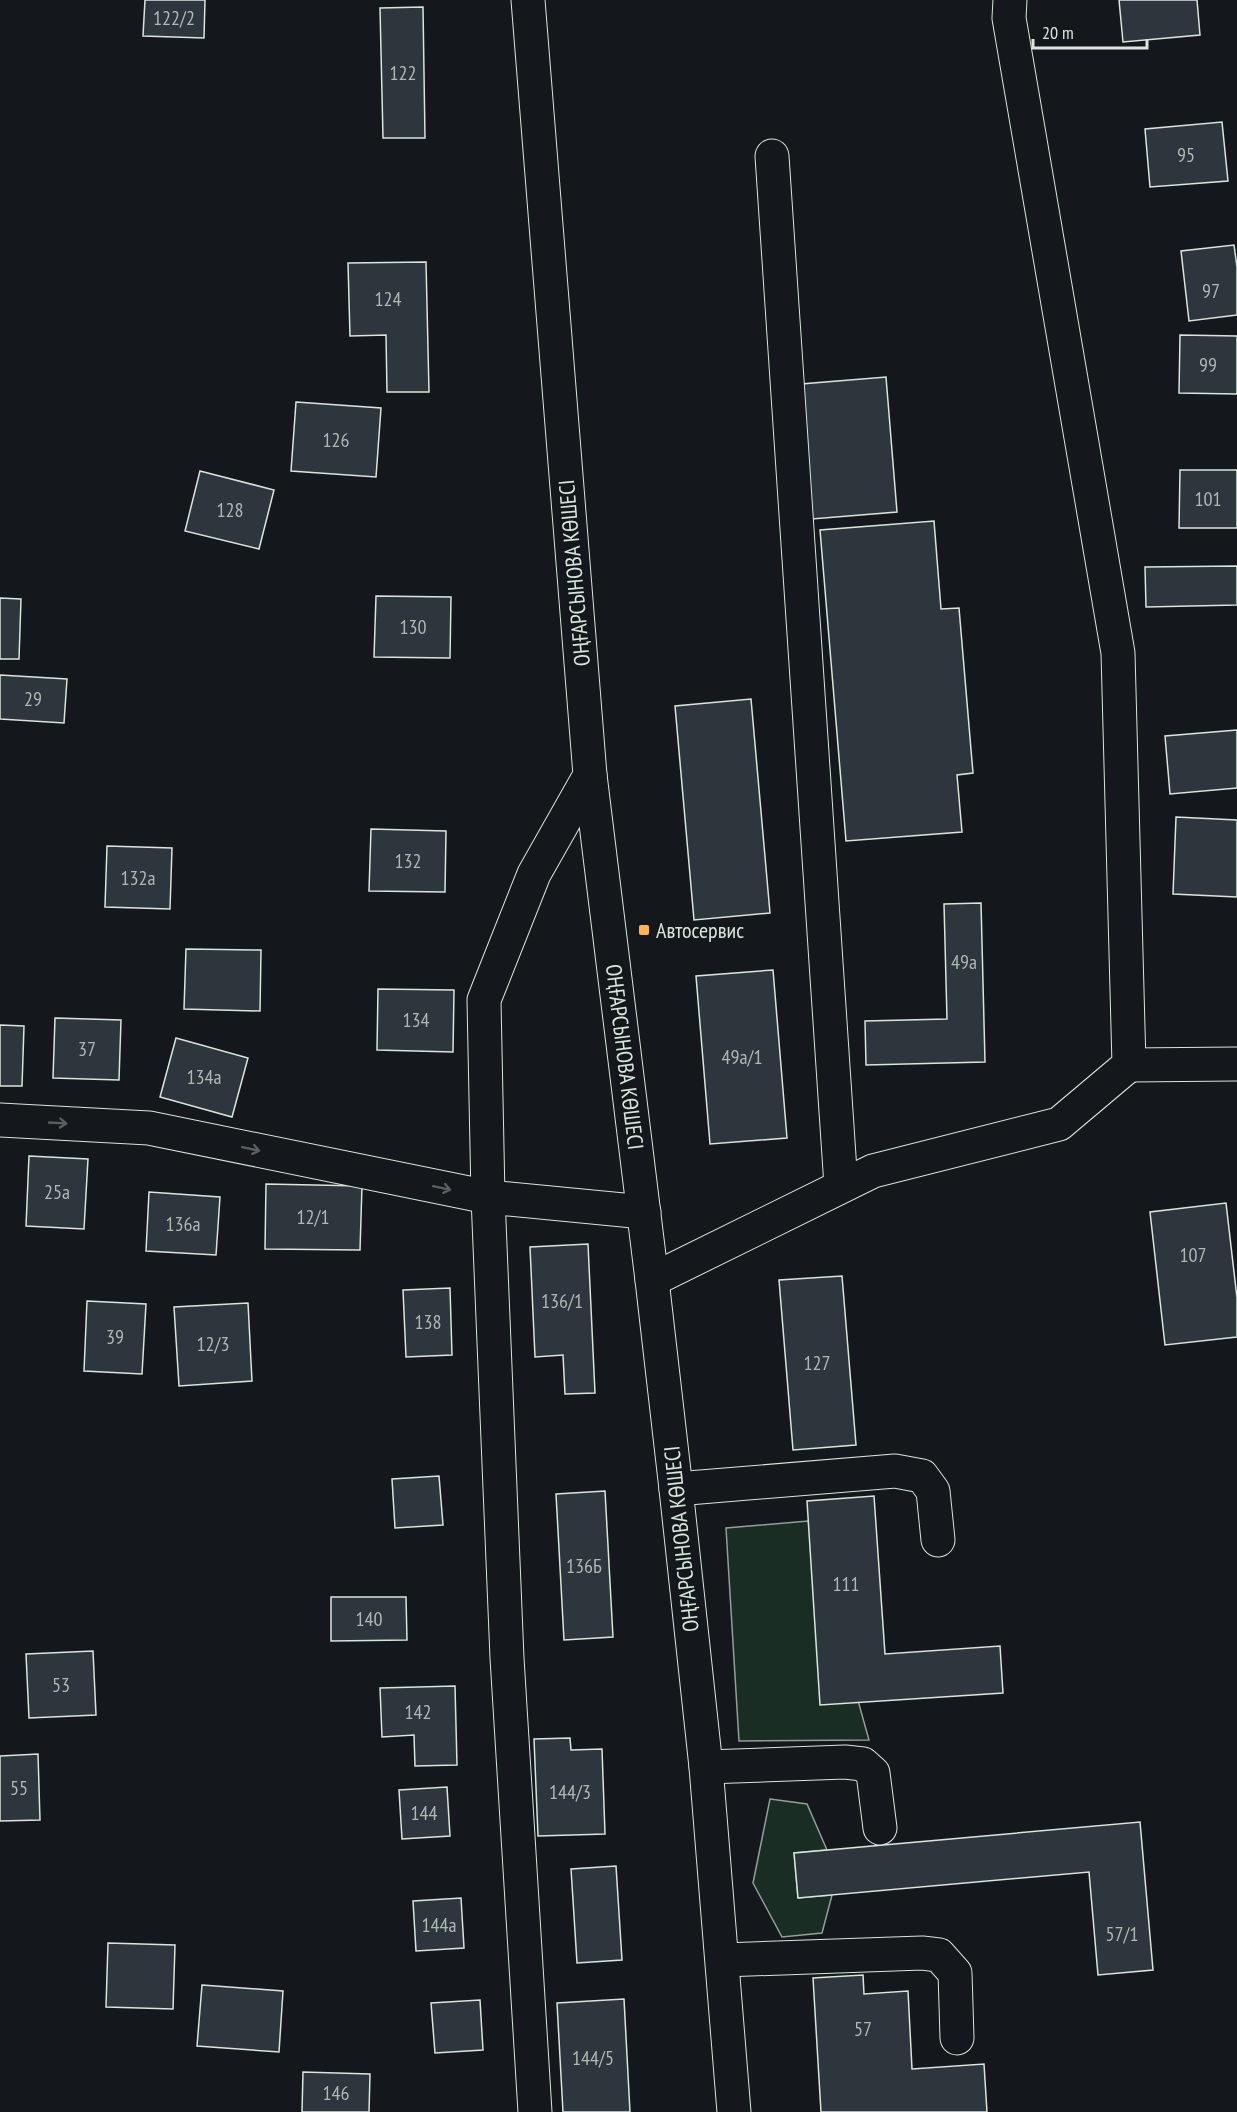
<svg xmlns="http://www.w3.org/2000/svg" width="1237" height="2112" font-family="'PT Sans Narrow',sans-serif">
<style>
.green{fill:#1a2d24;stroke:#939e99;stroke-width:1.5}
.building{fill:#2c363c;stroke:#d8e6dc;stroke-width:1.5}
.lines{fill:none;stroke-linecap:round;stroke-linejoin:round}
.minor-casing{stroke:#d8e6dc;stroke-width:35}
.major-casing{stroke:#d8e6dc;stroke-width:35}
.minor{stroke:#14181c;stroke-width:33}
.major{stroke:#14181c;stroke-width:33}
.oneway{stroke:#59605f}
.poi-dot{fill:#ffb74d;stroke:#14181c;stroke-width:2}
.labels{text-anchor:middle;stroke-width:4.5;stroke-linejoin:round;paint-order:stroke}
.number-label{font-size:20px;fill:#adbab4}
.street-label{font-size:22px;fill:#d8e6dc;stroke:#14181c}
.poi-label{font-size:22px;fill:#d8e6dc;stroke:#14181c;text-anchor:start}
</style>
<rect width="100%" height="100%" fill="#14181c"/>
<g class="green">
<polygon points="808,1521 869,1740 739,1741 726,1528"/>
<polygon points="770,1799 807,1804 827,1850 794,1853 798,1898 832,1895 822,1933 782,1937 753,1883"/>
</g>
<g class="building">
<polygon points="145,0 205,0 204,38 143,36"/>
<polygon points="1119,0 1197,0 1200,35 1123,42"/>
<polygon points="423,7 425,138 383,138 380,8"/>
<polygon points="1222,122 1228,181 1150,187 1145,129"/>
<polygon points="1234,245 1237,267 1237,315 1189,321 1181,251"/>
<polygon points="426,262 429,392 387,392 386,335 350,336 348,263"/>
<polygon points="1180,335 1237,336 1237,394 1179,393"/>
<polygon points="886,377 897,512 812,519 801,384"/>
<polygon points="296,402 381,408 376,477 291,471"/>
<polygon points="1180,470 1237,470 1237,528 1179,528"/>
<polygon points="200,471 274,490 259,549 185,531"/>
<polygon points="934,521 941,609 959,608 973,773 957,775 962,832 846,841 820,530"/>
<polygon points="1237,566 1237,605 1146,607 1145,567"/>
<polygon points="376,596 451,597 450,658 374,657"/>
<polygon points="0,598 21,599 19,659 0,659"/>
<polygon points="0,675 67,679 64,723 0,719"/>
<polygon points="751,699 770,913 694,920 675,706"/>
<polygon points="1237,730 1237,788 1170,794 1165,736"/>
<polygon points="1176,817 1237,820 1237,897 1173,894"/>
<polygon points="371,829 446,831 445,892 369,891"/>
<polygon points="107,846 172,848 170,909 105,907"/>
<polygon points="981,903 985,1062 866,1065 865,1021 947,1019 944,904"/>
<polygon points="186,949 261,950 260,1011 184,1009"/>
<polygon points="773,970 787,1138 710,1144 696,976"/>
<polygon points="378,989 454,990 453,1052 377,1050"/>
<polygon points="55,1018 121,1020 119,1080 53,1078"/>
<polygon points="0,1025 24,1026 22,1086 0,1086"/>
<polygon points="176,1038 248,1058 232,1117 160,1097"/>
<polygon points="29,1156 88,1159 84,1229 26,1226"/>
<polygon points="266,1184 362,1186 360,1250 265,1249"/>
<polygon points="149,1192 220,1197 216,1255 146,1251"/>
<polygon points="1226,1203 1237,1298 1237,1337 1165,1345 1150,1212"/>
<polygon points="588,1244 595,1393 565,1394 563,1355 535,1357 530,1247"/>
<polygon points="842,1276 856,1445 793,1450 779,1280"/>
<polygon points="450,1288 452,1355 406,1357 403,1290"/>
<polygon points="87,1301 146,1304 142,1374 84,1371"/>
<polygon points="248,1303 252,1381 179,1386 174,1307"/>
<polygon points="439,1476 443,1525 395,1528 392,1479"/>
<polygon points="605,1491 613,1637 564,1640 556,1494"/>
<polygon points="874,1496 885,1654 1000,1646 1003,1693 820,1705 807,1501"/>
<polygon points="331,1597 406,1597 407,1640 331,1641"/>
<polygon points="93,1651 96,1715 29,1718 26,1654"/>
<polygon points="455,1686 457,1765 415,1766 414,1735 382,1737 380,1688"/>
<polygon points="570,1738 571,1750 602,1749 605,1834 538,1836 534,1739"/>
<polygon points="38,1754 40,1820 0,1821 0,1756"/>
<polygon points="447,1787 450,1836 402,1839 399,1790"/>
<polygon points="1140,1822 1153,1970 1098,1975 1089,1872 798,1898 794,1853"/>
<polygon points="616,1866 622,1960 577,1963 571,1869"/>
<polygon points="461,1898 464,1948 416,1951 413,1901"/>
<polygon points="108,1943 175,1945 173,2009 106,2007"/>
<polygon points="863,1975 864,1994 908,1991 912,2069 984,2064 987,2112 821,2112 813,1978"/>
<polygon points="202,1985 283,1991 279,2052 197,2046"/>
<polygon points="624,1999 630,2112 563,2112 557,2003"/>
<polygon points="480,2000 483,2050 435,2053 431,2003"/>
<polygon points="303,2072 370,2074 369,2112 302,2112"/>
</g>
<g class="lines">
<defs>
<g id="minor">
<polyline points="772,156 841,1186"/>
<polyline points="1129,1065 1237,1064"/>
<polyline points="0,1120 149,1128 488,1197 644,1212"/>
<polyline points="652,1280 873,1171 1059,1124 1129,1065 1118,653 1009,18 1010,0"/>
<polyline points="676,1489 895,1471 922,1476 933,1491 938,1540"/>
<polyline points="706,1767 845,1762 863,1764 873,1773 880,1828"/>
<polyline points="723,1960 922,1953 939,1955 955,1973 957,2038"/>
<polyline points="535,2112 507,1658 488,1197 484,1000 534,874 590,775"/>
</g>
<polyline id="major" points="528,0 590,775 652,1280 676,1489 706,1767 734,2112"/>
</defs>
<use href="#minor" class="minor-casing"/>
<use href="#major" class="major-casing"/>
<use href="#minor" class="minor"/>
<use href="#major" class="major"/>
</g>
<defs><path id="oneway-shaft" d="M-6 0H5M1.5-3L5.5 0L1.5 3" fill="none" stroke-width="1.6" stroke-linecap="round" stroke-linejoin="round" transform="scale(1.5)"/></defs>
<g class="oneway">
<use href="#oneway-shaft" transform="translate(58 1123) rotate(3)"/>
<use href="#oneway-shaft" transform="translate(251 1149) rotate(12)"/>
<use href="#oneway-shaft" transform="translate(442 1188) rotate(12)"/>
</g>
<rect class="poi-dot" x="638" y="924" width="12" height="12" rx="3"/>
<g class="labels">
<g class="number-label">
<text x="174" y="25">122/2</text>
<text x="403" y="80">122</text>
<text x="1186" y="162">95</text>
<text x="1211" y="298">97</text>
<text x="388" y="306">124</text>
<text x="1208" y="372">99</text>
<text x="336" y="447">126</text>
<text x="1208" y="506">101</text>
<text x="230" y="517">128</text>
<text x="413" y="634">130</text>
<text x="33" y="706">29</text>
<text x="408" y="868">132</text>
<text x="138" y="885">132а</text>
<text x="964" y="969">49а</text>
<text x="416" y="1027">134</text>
<text x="87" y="1056">37</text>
<text x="742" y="1064">49а/1</text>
<text x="204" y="1084">134а</text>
<text x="57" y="1199">25а</text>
<text x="313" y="1224">12/1</text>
<text x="183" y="1231">136а</text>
<text x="1193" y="1262">107</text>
<text x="562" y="1308">136/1</text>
<text x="428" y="1329">138</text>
<text x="115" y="1344">39</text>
<text x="213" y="1351">12/3</text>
<text x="817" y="1370">127</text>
<text x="584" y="1573">136Б</text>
<text x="846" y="1591">111</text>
<text x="369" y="1626">140</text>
<text x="61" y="1692">53</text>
<text x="418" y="1719">142</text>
<text x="19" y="1795">55</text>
<text x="570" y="1799">144/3</text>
<text x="424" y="1820">144</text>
<text x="439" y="1932">144а</text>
<text x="1122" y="1941">57/1</text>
<text x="863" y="2036">57</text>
<text x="593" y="2065">144/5</text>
<text x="336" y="2100">146</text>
</g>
<g class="street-label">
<text transform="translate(574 573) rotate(-95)" y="8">ОҢҒАРСЫНОВА КӨШЕСІ</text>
<text transform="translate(625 1057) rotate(83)" y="8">ОҢҒАРСЫНОВА КӨШЕСІ</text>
<text transform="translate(681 1539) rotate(-96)" y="8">ОҢҒАРСЫНОВА КӨШЕСІ</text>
</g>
<g class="poi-label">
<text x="656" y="938">Автосервис</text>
</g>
</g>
<path d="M1033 39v9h114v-9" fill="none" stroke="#d8e6dc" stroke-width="3"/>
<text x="1042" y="39" font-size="18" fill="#d8e6dc" stroke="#14181c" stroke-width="4.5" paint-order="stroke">20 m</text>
</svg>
